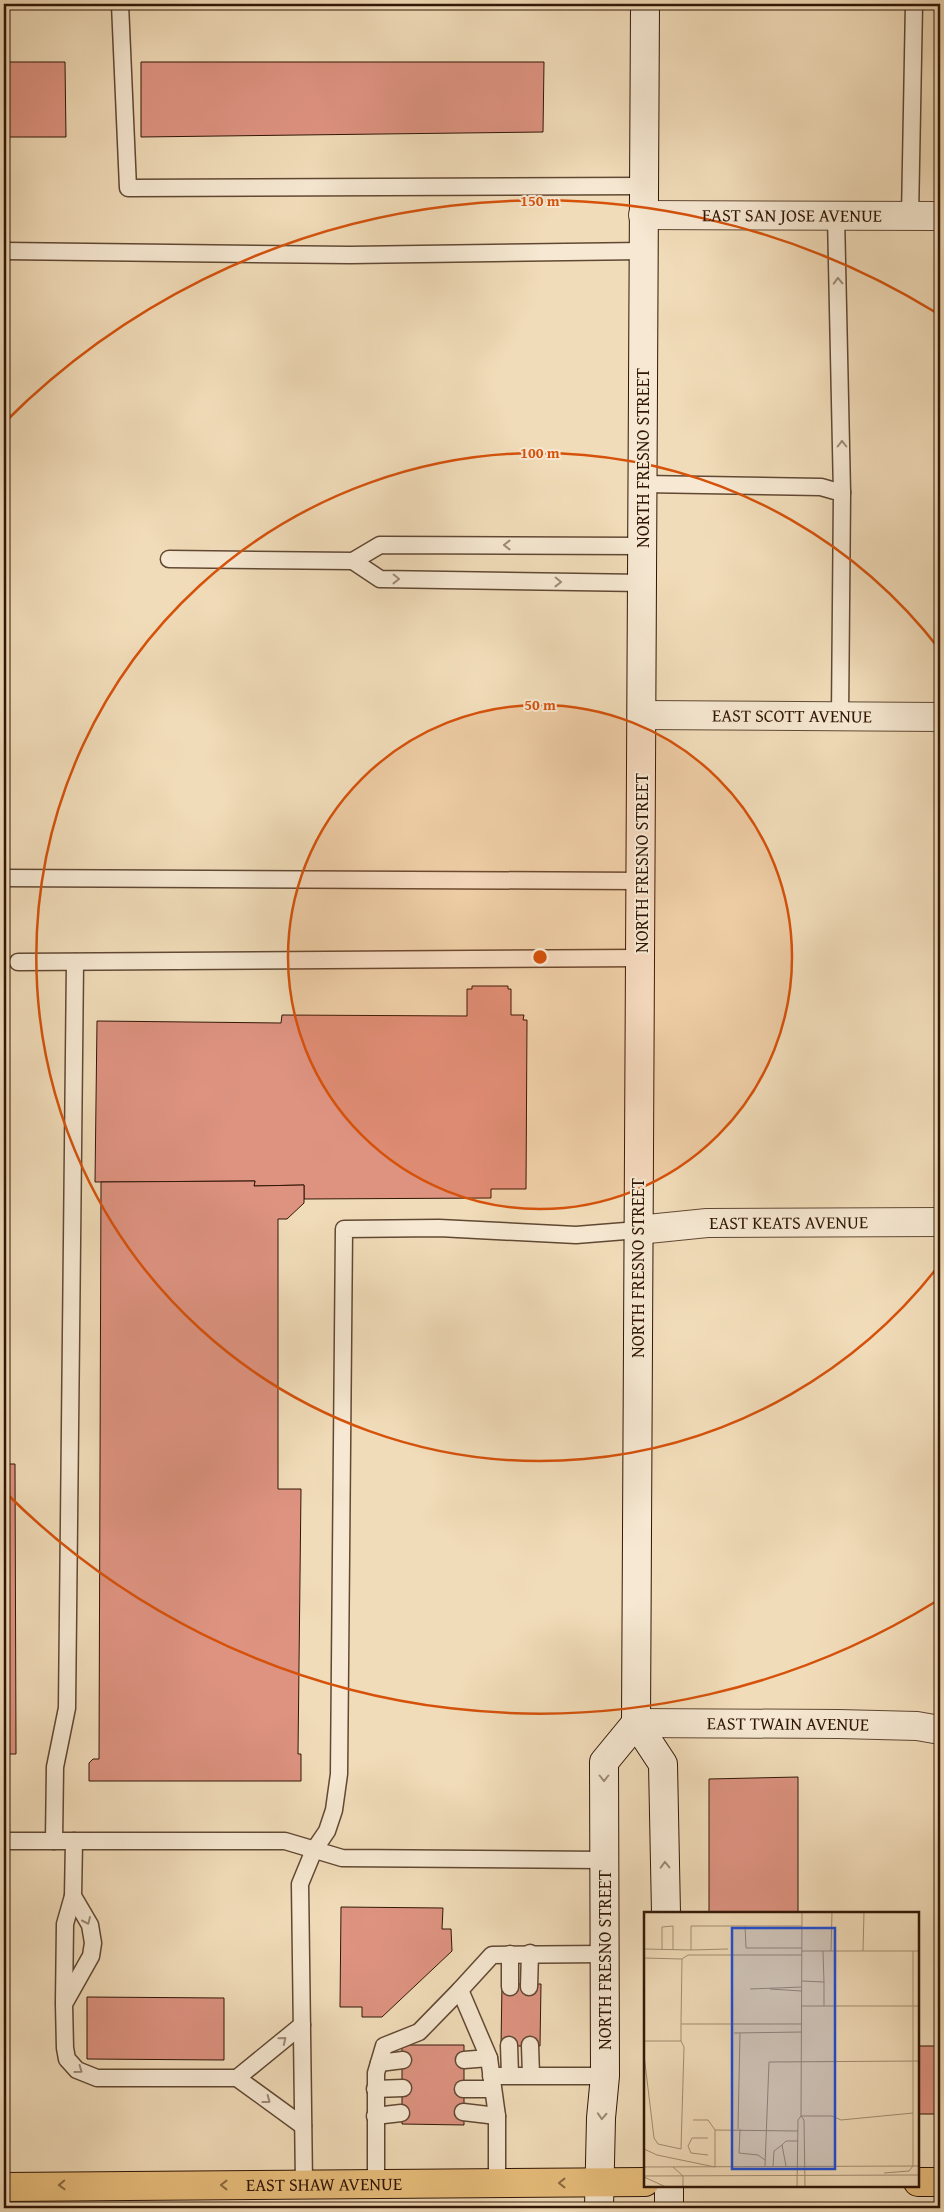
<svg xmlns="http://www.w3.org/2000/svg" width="944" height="2212" font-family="'Gentium Book Plus',serif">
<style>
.building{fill:#de9381;stroke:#311606}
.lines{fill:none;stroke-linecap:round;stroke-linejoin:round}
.service-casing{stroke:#614833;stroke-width:19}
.minor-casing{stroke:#614833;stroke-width:30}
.secondary-casing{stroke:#311606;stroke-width:30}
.primary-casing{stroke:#311606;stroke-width:30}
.service{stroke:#f6e8d2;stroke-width:16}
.minor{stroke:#f6e8d2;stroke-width:28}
.secondary{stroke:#f6e8d2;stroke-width:28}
.primary{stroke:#e8be7c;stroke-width:28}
.oneway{stroke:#9d8a76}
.oneway2{stroke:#8c6a41}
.ring{fill:none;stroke:#d6520b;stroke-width:2.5}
.labels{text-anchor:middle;stroke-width:4;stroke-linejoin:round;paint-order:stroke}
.street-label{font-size:18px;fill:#311606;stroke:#f6e8d2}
.inset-road{fill:none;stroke:#a48d71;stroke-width:1}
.view{fill:#1d4ed8;fill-opacity:0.15;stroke:#1d4ed8;stroke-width:2.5}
.inset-edge{fill:none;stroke:#311606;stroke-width:2.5}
.centre{fill:#d6520b;stroke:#f6e8d2;stroke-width:2.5}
.ring-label{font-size:15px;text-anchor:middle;font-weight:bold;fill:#d6520b;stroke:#f6e8d2;stroke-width:4;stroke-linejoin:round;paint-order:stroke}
</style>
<rect width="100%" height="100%" fill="#f1dcb9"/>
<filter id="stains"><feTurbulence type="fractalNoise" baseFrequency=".004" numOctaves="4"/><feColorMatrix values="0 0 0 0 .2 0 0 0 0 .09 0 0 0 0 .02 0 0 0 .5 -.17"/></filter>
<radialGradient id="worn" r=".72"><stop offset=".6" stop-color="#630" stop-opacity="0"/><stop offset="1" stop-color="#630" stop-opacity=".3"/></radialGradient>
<g class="building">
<polygon points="4,62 65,62 66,137 4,137"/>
<polygon points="141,62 544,62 543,132 141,137"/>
<polygon points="472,986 508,986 508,989 511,989 511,1015 524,1015 523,1020 527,1020 526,1189 491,1189 491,1198 304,1199 304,1185 254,1186 255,1181 95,1182 97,1021 281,1023 282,1015 467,1016 467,989 472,989"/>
<polygon points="255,1181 254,1186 304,1185 304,1203 287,1219 278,1219 278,1489 301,1489 298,1754 301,1754 301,1781 89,1781 89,1763 93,1759 99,1759 101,1182"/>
<polygon points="4,1464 15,1464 16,1754 4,1754"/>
<polygon points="798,1777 798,1913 709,1913 709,1779"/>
<polygon points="341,1907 443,1908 442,1929 451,1929 452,1951 382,2017 362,2017 362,2007 340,2007"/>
<polygon points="502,1984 541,1984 540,2046 501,2046"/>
<polygon points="87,1997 224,1998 224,2060 87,2059"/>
<polygon points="402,2045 464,2045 464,2125 402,2124"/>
<rect x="918" y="2046" width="22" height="68"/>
</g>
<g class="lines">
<defs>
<g id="service">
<polyline points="120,4 128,188 643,186"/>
<polyline points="836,216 842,493"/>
<polyline points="910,216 914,4"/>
<polyline points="4,251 350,255 643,251"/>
<polyline points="643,484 821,487 842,493 840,717"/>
<polyline points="169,559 353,561 380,545 643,546"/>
<polyline points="353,561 380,579 643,583"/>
<polyline points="4,878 642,881"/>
<polyline points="18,962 641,958"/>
<polyline points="4,1841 285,1841 342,1858 604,1860"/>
<polyline points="54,1841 55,1767 67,1708 75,962"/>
<polyline points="74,1841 73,1896 90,1925 93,1943 91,1956 64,2004 65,2048 67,2059 77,2070 97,2078 237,2078 303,2126"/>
<polyline points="510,1954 510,1987"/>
<polyline points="529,1987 530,1953"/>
<polyline points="64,2002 65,1924 73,1896"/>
<polyline points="509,2045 510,2075"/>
<polyline points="530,2045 531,2075"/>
<polyline points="464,2060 489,2058"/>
<polyline points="379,2063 403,2060"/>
<polyline points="491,2076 605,2076"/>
<polyline points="237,2078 302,2025"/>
<polyline points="375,2089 403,2088"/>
<polyline points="463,2089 492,2089"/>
<polyline points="463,2112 497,2116"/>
<polyline points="375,2116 401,2113"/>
<polyline points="304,2184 300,1884 314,1850 327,1831 334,1810 339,1774 344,1229 439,1228 576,1235 638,1230"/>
<polyline points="376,2184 376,2073 384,2046 419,2032 460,1990"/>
<polyline points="497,2184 497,2116 489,2058 460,1990 492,1955 605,1954"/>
</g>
<g id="minor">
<path id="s1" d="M643 215 940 216"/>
<path id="s2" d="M643 715 940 717"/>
<path id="s3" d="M638 1230 707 1223 940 1222"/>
<path id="s4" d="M636 1723 839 1724 917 1726 940 1730"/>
</g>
<g id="secondary">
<polyline points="645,4 636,1723 663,1764 666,1913"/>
<polyline points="669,2186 669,2208"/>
<polyline points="599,2208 601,2118 605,2076 604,1762 636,1723"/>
</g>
<g id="primary">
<polyline points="918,2182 940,2182"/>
<path id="s5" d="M4 2187 645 2182"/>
</g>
</defs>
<use href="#service" class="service-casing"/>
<use href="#minor" class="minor-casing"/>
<use href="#secondary" class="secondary-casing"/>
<use href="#primary" class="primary-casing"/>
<use href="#service" class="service"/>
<use href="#minor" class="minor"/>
<use href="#secondary" class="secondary"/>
<use href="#primary" class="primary"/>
</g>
<defs><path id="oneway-chevron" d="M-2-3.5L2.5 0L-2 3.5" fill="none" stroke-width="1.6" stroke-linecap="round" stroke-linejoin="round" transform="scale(1.25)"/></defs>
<g class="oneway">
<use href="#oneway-chevron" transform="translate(838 281) rotate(-92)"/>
<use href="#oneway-chevron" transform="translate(842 444) rotate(-90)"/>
<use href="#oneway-chevron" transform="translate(507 545) rotate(-180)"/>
<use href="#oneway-chevron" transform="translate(396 579) rotate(1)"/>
<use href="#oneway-chevron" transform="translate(558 582) rotate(1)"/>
<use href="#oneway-chevron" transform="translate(604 1778) rotate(90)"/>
<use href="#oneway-chevron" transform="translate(665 1865) rotate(-91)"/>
<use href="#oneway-chevron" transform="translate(87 1921) rotate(66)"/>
<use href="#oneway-chevron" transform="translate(283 2040) rotate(-39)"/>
<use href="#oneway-chevron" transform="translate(79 2070) rotate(36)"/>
<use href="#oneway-chevron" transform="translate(267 2100) rotate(37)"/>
<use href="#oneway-chevron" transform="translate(602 2116) rotate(93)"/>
</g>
<g class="oneway2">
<use href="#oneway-chevron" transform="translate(562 2183) rotate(180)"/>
<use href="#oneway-chevron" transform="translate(62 2185) rotate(178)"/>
<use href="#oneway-chevron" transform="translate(224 2185) rotate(180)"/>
</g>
<circle cx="540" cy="957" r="252" fill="#d6520b" fill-opacity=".12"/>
<g class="ring">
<circle cx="540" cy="957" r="252"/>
<path d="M940 1264A504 504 0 1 1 940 650"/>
<path d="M935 1602A756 756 0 0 1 5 1492M5 422A756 756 0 0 1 935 312"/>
</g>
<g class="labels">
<g class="street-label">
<text dy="6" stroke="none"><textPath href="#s1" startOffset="149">EAST SAN JOSE AVENUE</textPath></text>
<text transform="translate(643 458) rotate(-90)" y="6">NORTH FRESNO STREET</text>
<text dy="6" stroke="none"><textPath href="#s2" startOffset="149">EAST SCOTT AVENUE</textPath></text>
<text transform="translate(642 863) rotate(-90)" y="6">NORTH FRESNO STREET</text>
<text dy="6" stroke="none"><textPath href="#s3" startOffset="151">EAST KEATS AVENUE</textPath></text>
<text transform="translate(638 1268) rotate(-90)" y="6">NORTH FRESNO STREET</text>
<text dy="6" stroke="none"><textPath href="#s4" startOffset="152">EAST TWAIN AVENUE</textPath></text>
<text transform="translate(605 1960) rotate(-90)" y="6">NORTH FRESNO STREET</text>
<text dy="6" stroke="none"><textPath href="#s5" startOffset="320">EAST SHAW AVENUE</textPath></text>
</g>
</g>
<g transform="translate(644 1912)">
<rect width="275" height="275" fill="#f1dcb9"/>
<path class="inset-road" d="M158 0 157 204 160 208 161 275M101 14H158M0 37 47 38M84 37 47 38V14H101L102 36H158M18 38V15L29 14V38M158 39H275M179 39 180 70M187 39 188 0M219 39 220 0M0 46 38 47 37 112M38 47 44 43H158M158 69 180 70V94M106 77 158 75M126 77 158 79M158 94H275M90 121 158 120M0 129H37M0 143 10 226 14 232 37 237 40 135 37 129V112H158M157 204H188L197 208 269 201M49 208H64L71 218 154 219M94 217 96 121M96 217 95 241 114 243 121 248M71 218V255M64 226H48L44 234 47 241 64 243M0 237 13 243 71 255M121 254 125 150 275 149M129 254 130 239 138 233M142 254 138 233 142 229H154M269 254V39M0 255 275 254M29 255 39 264V275M240 261 265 259 269 254M0 264 275 263M0 265 22 275M121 275H141M153 275 154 208 157 204"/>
<path class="view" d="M88 16H191V257H88Z"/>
<rect width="275" height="275" class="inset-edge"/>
</g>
<circle cx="540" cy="957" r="8" class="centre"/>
<g class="ring-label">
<text x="540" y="206">150 m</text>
<text x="540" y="458">100 m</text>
<text x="540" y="710">50 m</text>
</g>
<rect width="944" height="2212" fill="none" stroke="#f1dcb9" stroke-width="20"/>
<rect x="5" y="5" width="934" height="2202" fill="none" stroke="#311606" stroke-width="2.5"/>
<rect x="10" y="10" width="924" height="2192" fill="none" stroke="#311606"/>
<rect width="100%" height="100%" filter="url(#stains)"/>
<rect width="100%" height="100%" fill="url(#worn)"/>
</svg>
